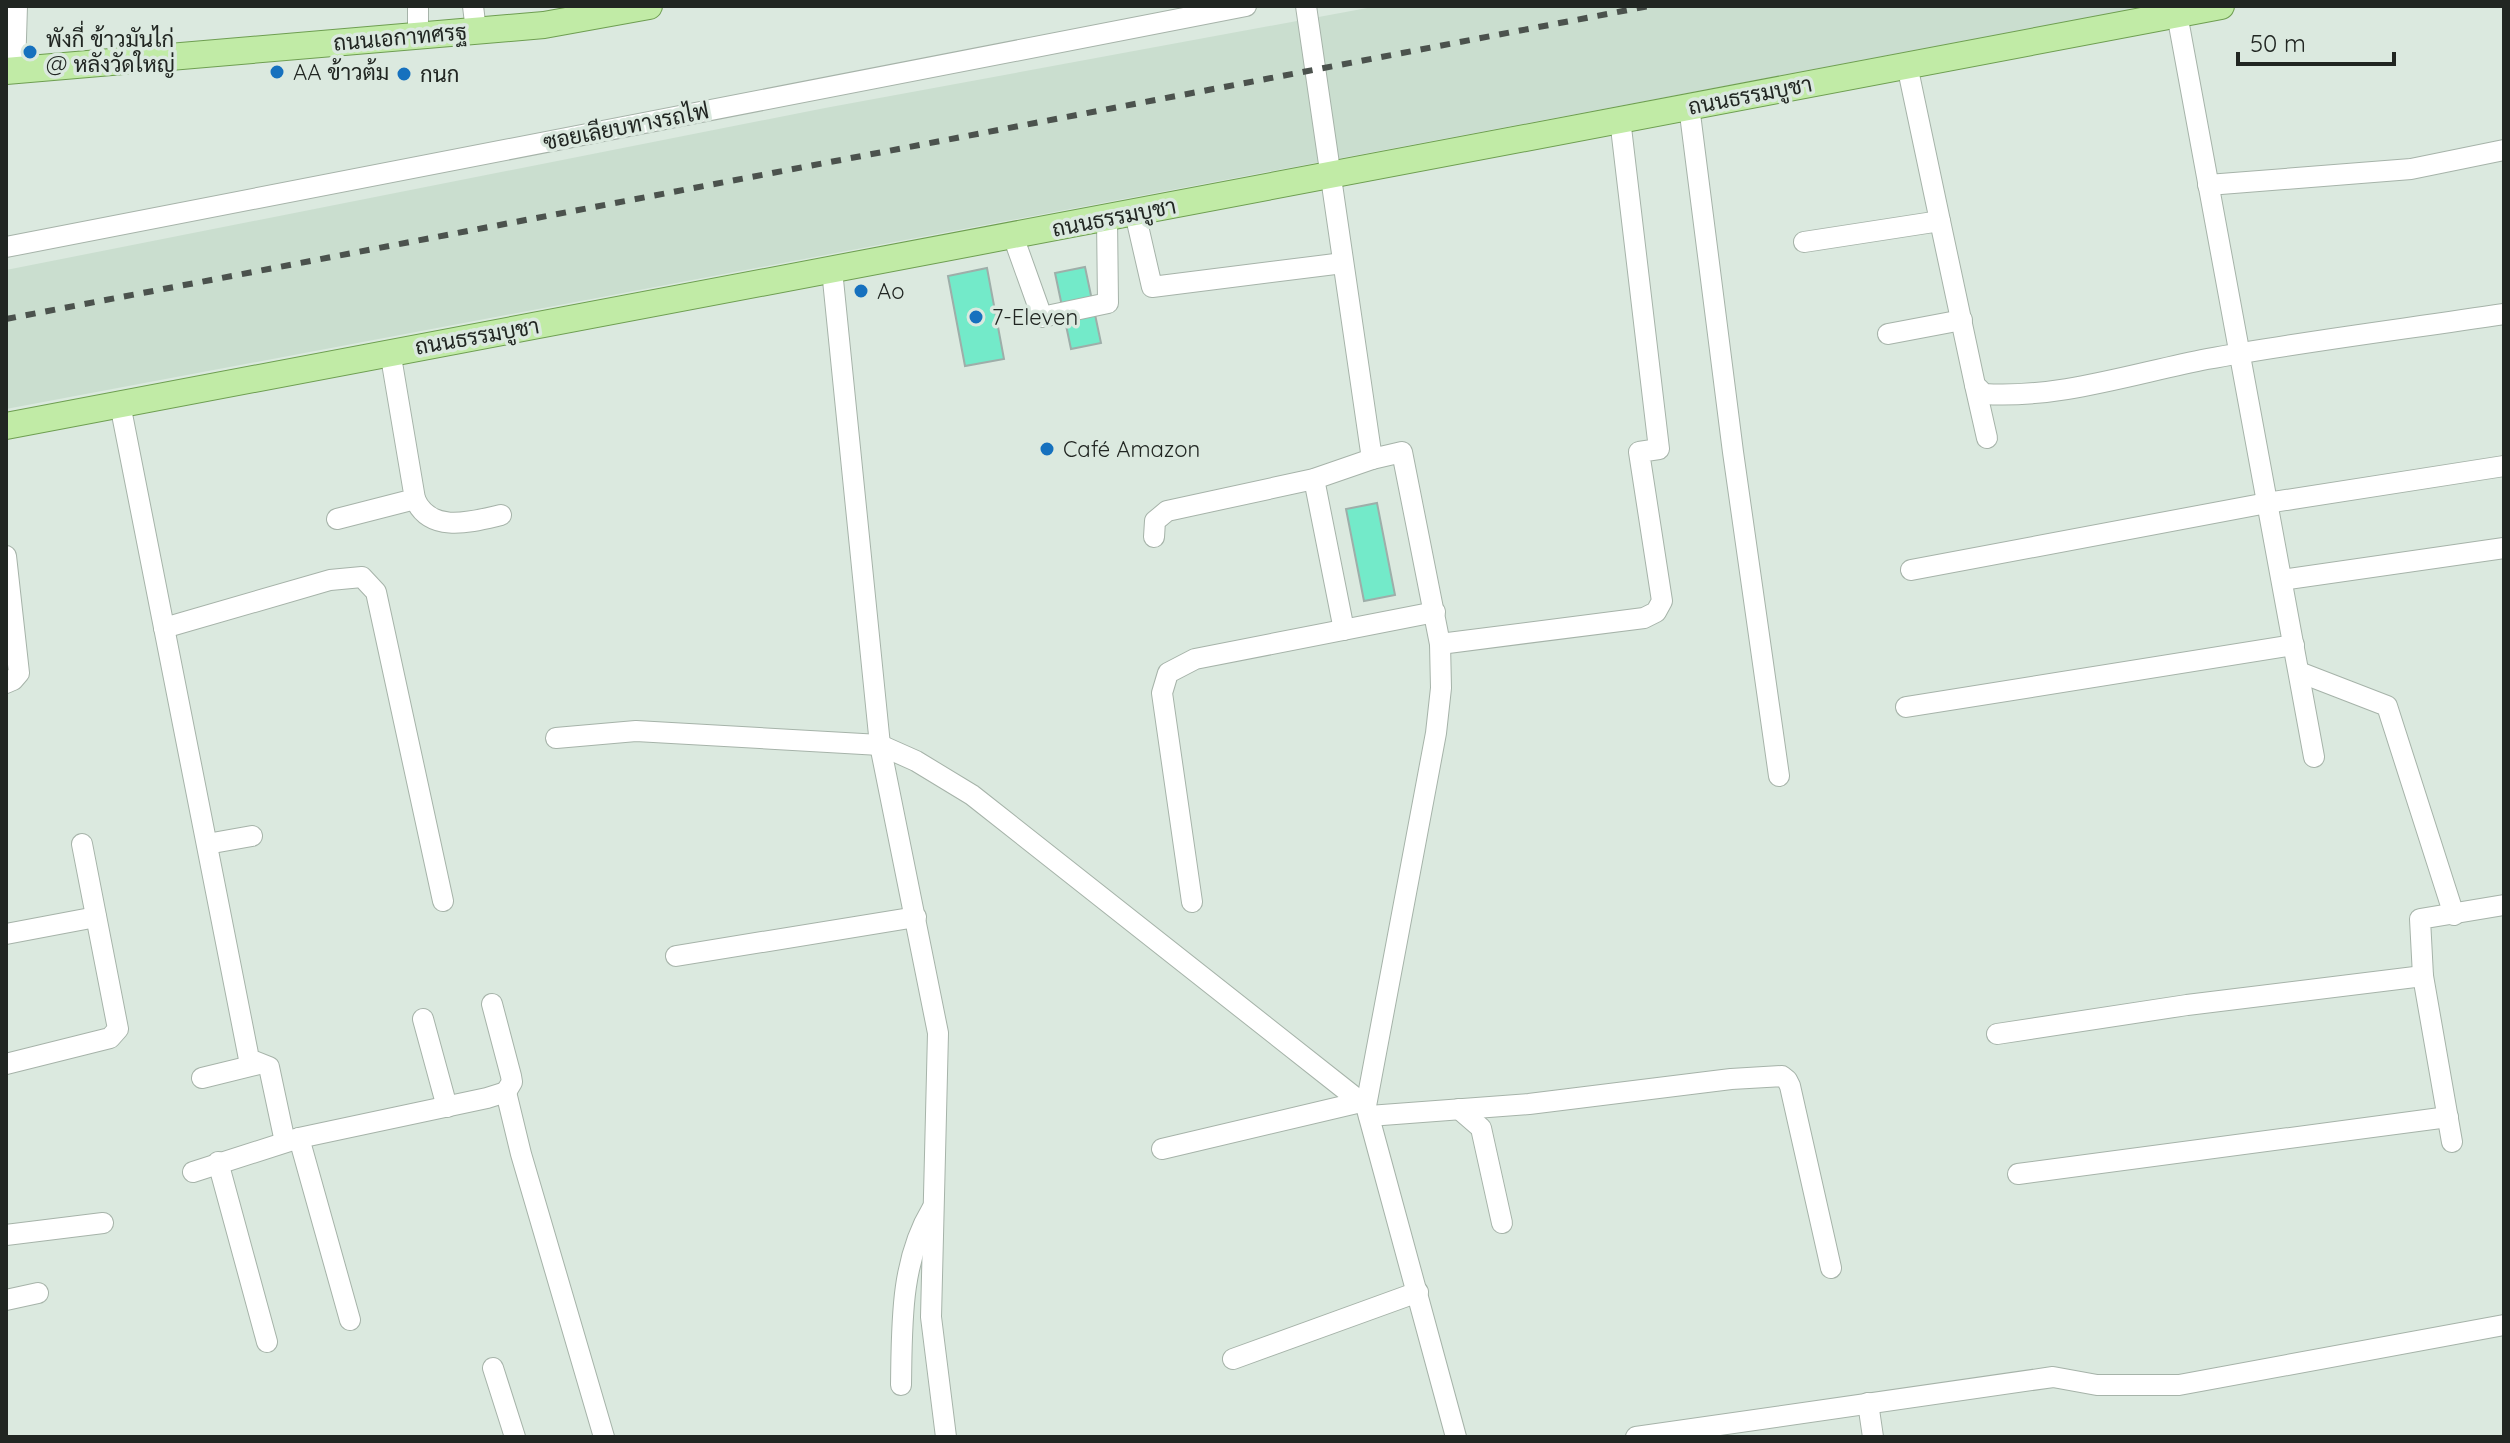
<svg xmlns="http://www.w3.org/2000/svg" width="2510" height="1443" font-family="Quicksand,Sarabun,sans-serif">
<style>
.built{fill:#cadecf}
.building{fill:#73eac9;stroke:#9eaea9;stroke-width:2}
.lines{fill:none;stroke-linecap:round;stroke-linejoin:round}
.minor-casing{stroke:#a6b3a9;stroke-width:22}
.major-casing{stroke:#6e9e51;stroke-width:28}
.minor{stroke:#fff;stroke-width:20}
.major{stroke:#c1eba6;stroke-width:26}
.rail{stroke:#4b524d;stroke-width:6;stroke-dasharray:10 10;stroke-linecap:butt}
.poi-dot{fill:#1671be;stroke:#dbe9df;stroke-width:3}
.labels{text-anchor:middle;stroke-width:7;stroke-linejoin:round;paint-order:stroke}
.street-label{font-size:22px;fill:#212622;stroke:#dbe9df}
.poi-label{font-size:22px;fill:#212622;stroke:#dbe9df;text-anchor:start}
</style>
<rect width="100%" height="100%" fill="#dbe9df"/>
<polygon class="built" points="1378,6 2150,6 6,409 6,270 825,108"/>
<g class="building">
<polygon points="1085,267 1101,343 1071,349 1055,273"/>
<polygon points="987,268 1004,359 965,366 948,276"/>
<polygon points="1377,503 1395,595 1364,601 1346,509"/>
</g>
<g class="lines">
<defs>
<g id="minor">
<polyline points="473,6 476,31"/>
<polyline points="1306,6 1372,459 1402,452 1440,644 1441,688 1436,733 1366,1106 1456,1437"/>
<polyline points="2177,14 2314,757"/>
<polyline points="418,36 418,6"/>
<polyline points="1907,65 1940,221"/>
<polyline points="15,70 17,6"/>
<polyline points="1689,106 1733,452 1779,776"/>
<polyline points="2208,185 2411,169 2504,150"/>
<polyline points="1135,213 1152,287 1343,263"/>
<polyline points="1013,236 1042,317 1108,303 1107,218"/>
<path d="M1804 242 1940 221 1975 385 1984 394C2058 399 2135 373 2207 359 2306 341 2405 329 2504 314"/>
<polyline points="6,247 1246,6"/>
<polyline points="832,270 880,745 938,1033 931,1317 946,1437"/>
<polyline points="1888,334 1962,320"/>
<polyline points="1975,385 1987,438"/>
<polyline points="120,404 249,1059 269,1067 285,1142"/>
<polyline points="1314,479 1344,630"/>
<path d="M415 499C430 534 471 522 501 515"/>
<polyline points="337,519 415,499 390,351"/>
<polyline points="1154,537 1155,521 1167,511 1314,479 1372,459"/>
<polyline points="6,556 19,673 13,680 6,683"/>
<polyline points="1911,570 2267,503 2504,466"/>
<polyline points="2282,580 2504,548"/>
<polyline points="164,628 330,580 362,577 376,592 443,901"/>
<polyline points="1440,644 1644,618 1656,612 1662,601 1639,452 1659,449 1620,119"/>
<polyline points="2299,672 2387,706 2454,915"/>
<polyline points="1906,707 2294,645"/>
<polyline points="556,738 636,731 880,745 916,761 972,795 1366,1106"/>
<polyline points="207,844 252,836"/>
<polyline points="1192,902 1162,693 1168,673 1195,659 1435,612"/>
<polyline points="6,934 96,917"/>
<polyline points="676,956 916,917"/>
<polyline points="492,1004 511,1076 512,1082 506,1092"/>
<polyline points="423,1019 447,1107"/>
<polyline points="1997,1034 2187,1005 2423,976"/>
<polyline points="6,1064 110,1038 118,1029 82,844"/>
<polyline points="202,1078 259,1064"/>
<polyline points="1459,1109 1481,1128 1502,1223"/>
<polyline points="1369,1116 1529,1104 1731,1079 1782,1076 1787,1080 1790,1086 1831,1268"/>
<polyline points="299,1138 350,1320"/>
<polyline points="2452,1142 2423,976 2420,919 2504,905"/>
<polyline points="1162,1149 1361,1102"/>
<polyline points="218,1162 267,1342"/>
<polyline points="193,1172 299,1138 487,1098 506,1092 521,1154 604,1437"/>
<polyline points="2018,1174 2448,1117"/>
<polyline points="6,1235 103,1223"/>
<polyline points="6,1300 38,1293"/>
<polyline points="1233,1359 1418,1292"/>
<polyline points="493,1368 515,1437"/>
<path d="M901 1385C902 1325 900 1262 932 1209"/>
<polyline points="1868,1403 1873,1437"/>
<polyline points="1636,1437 2053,1377 2097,1385 2179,1385 2504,1325"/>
</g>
<g id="major">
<polyline points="6,71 544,25 649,6"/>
<polyline points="6,426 2221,6"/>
</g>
</defs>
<use href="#minor" class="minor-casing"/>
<use href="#major" class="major-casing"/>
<use href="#minor" class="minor"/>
<use href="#major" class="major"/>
<polyline class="rail" points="6,319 1649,6"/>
</g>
<g class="poi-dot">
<circle cx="30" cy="52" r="8"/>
<circle cx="277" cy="72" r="8"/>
<circle cx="404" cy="74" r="8"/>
<circle cx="861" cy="291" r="8"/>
<circle cx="976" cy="317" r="8"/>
<circle cx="1047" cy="449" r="8"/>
</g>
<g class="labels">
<g class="street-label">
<text transform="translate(400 37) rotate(-5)" y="8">ถนนเอกาทศรฐ</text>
<text transform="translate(1750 95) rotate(-11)" y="8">ถนนธรรมบูชา</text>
<text transform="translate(626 126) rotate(-11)" y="8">ซอยเลียบทางรถไฟ</text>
<text transform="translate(1114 217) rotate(-11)" y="8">ถนนธรรมบูชา</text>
<text transform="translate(477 336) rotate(-10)" y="8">ถนนธรรมบูชา</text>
</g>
<g class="poi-label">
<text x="46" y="47">พังกี่ ข้าวมันไก่<tspan x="46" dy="25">@ หลังวัดใหญ่</tspan></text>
<text x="293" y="80">AA ข้าวต้ม</text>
<text x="420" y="82">กนก</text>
<text x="877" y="299">Ao</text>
<text x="992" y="325">7-Eleven</text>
<text x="1063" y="457">Café Amazon</text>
</g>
</g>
<rect width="2510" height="1443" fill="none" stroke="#212622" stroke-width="16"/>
<path d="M2238 52v12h156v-12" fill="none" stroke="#212622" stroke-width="4"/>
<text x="2250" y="52" font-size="24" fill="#212622" stroke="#dbe9df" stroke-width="6" paint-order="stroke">50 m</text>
</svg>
